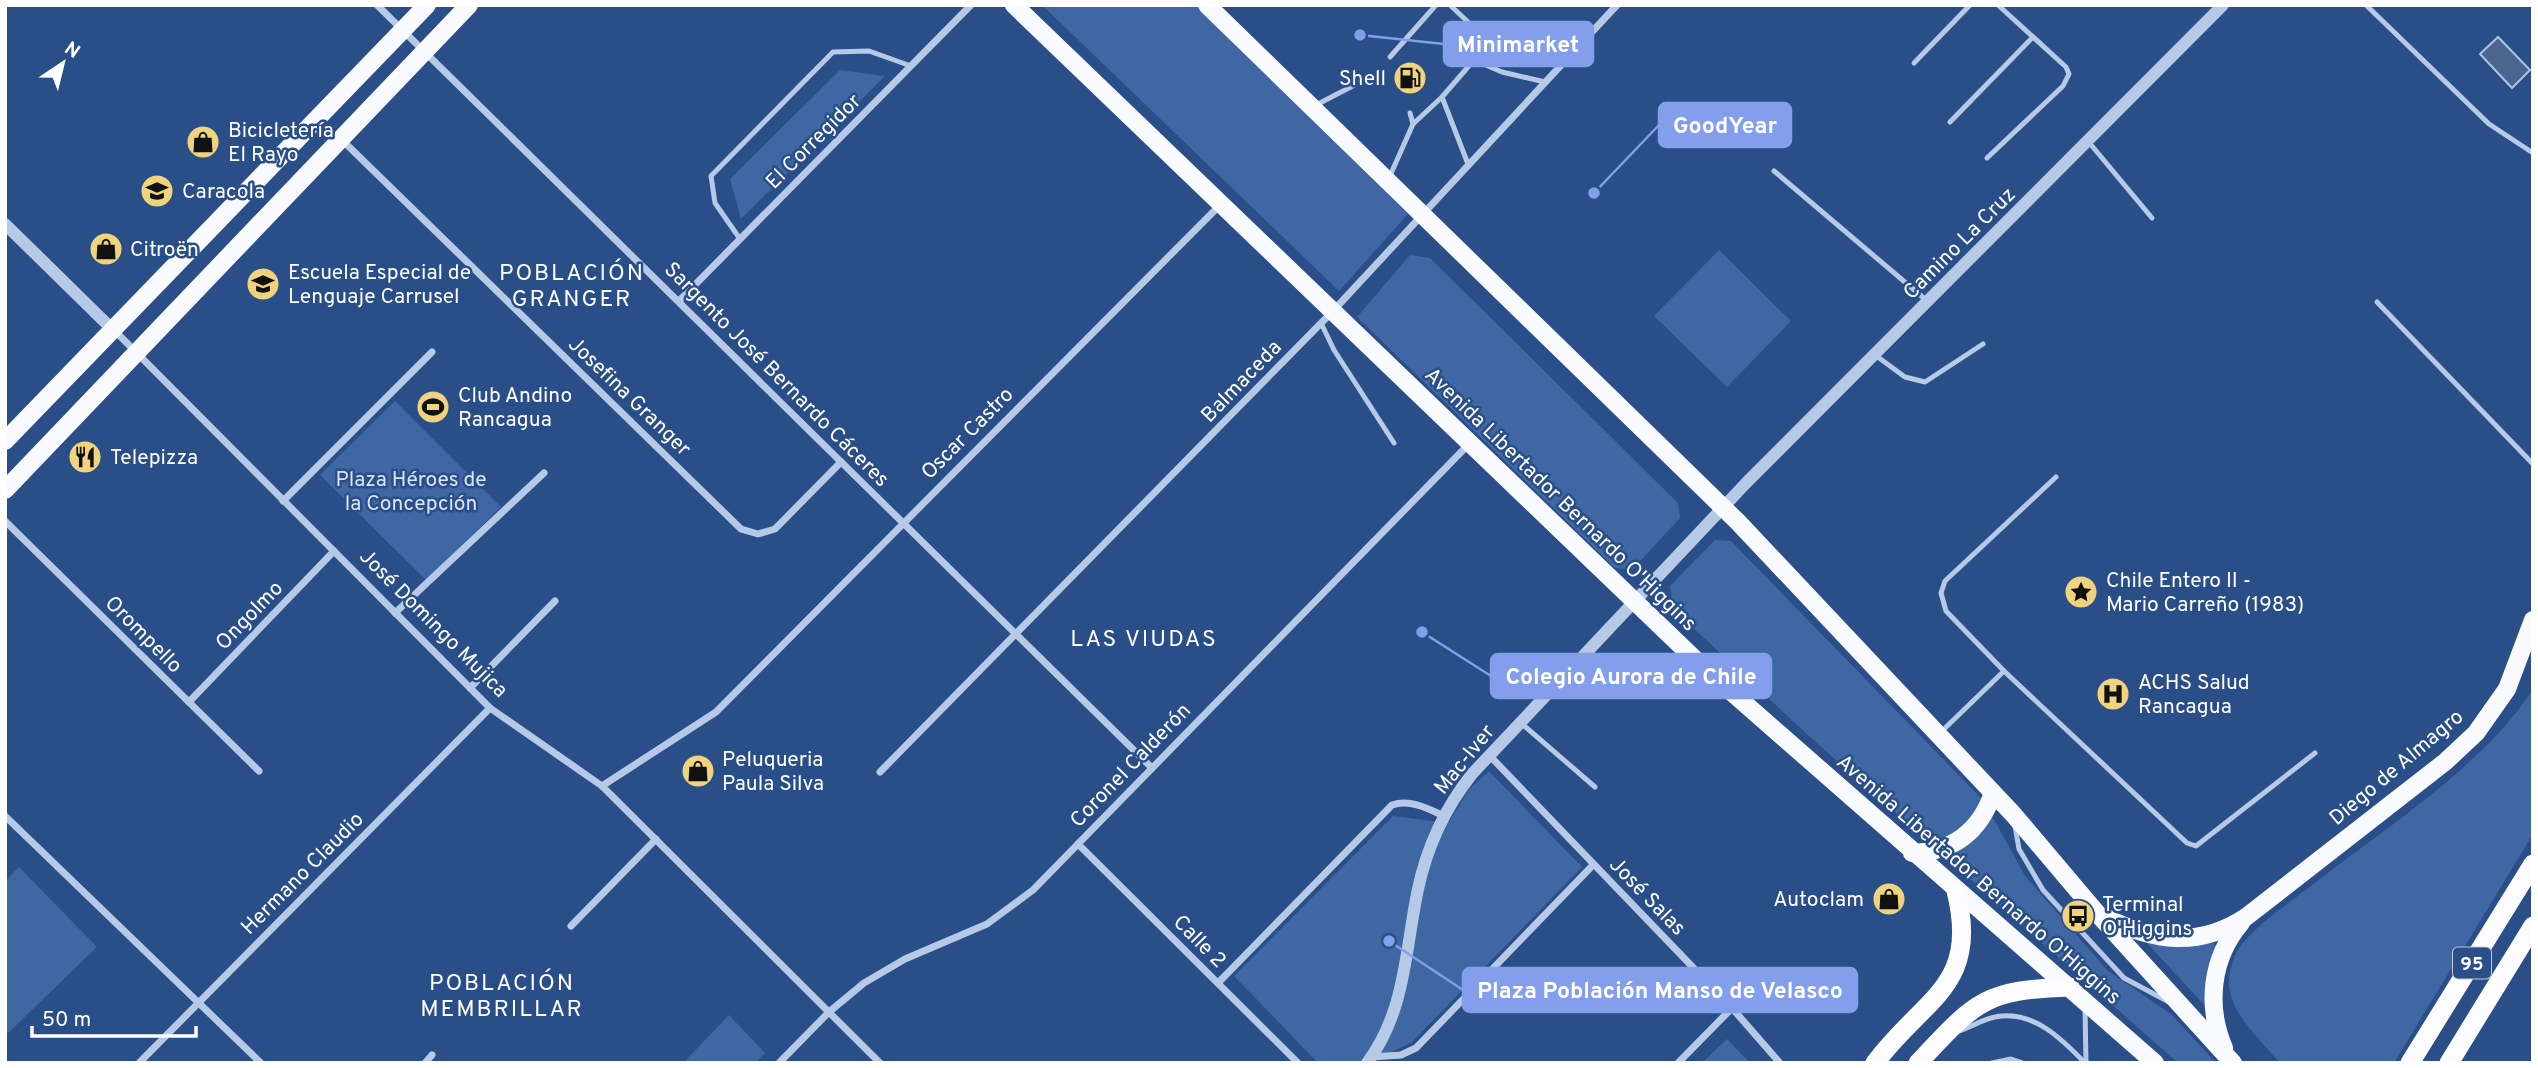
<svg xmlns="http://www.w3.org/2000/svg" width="2538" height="1068" font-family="Overpass,sans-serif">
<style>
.green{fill:#3e67a4}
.water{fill:#4b658f;stroke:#abc5e8;stroke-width:2}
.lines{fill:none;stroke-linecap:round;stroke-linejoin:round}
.service{stroke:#b6cae8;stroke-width:5}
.minor{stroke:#b6cae8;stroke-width:7}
.tertiary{stroke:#b6cae8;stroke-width:12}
.primary{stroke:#f8fafe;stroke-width:18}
.trunk{stroke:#fcfcfe;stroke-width:19}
.labels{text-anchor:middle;stroke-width:5;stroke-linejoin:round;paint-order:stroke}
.shield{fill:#294e88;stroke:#bfcadb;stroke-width:2}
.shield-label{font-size:19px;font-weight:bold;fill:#fff}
.poi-label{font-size:21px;fill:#fff;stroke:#294e88;text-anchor:start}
.street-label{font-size:21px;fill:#fff;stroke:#294e88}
.park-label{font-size:21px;fill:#d9e5f7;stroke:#294e88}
.neighbourhood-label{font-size:23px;letter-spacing:2px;fill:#fff;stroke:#294e88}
.leader{fill:none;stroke:#839eea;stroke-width:2.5}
.callout-dot{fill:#839eea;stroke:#294e88;stroke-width:2.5}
.callout{fill:#839eea;stroke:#839eea;stroke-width:2.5}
.callout-label{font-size:23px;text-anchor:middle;font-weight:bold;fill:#fff}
</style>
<rect width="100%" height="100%" fill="#294e88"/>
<g class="green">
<polygon points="1042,5 1196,5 1408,214 1339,291"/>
<polygon points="840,70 885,76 741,219 730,179"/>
<polygon points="1719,250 1791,321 1727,387 1654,316"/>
<polygon points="1410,255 1430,258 1678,503 1680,518 1632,570 1615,568 1357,317"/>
<polygon points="395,401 501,507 426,580 320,475"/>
<polygon points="1715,540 1731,541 1984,801 2025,876 2108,971 2171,1014 2216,1063 2178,1063 1810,737 1673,609 1670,586"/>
<path d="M2533 689V834L2394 1063H2280C2262 1042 2230 1013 2229 984 2229 970 2234 954 2242 944 2261 921 2288 904 2311 886 2382 830 2485 765 2533 689Z"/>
<polygon points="1489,771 1582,867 1411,1043 1367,1063 1318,1063 1234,976 1393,816 1448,823 1469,789"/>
<polygon points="19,867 97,947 5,1036 5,881"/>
<polygon points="2149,941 2211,941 2216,946 2207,1008 2146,942"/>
<polygon points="729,1015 765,1053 755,1063 683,1063"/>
<polygon points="1727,1039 1750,1063 1702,1063"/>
</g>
<polygon class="water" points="2498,37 2530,70 2512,88 2480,54"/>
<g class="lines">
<g class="service">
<polyline points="1450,5 1487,40 1474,60 1502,72 1545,82"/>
<polyline points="2366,5 2489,124 2533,153"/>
<polyline points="1390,57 1436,5"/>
<polyline points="1914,63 1970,5"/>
<polyline points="1316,105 1370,77 1375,80"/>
<polyline points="1950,122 2032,38"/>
<polyline points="1413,124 1442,97"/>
<polyline points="2087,140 2152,218"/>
<polyline points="1987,158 2063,86 2069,74 2066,67 1998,5"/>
<polyline points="1468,164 1442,97 1474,60"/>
<polyline points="1774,171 1926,300"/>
<polyline points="1389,178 1413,124 1410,113"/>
<polyline points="740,239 715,203 711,176 833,52 869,51 911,66"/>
<polyline points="2377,302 2533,464"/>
<polyline points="1321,323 1334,350 1394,443"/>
<polyline points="1875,355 1905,377 1925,382 1983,344"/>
<polyline points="2056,477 1945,581 1941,593 1946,611 2004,671 2187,843 2196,846 2315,753"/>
<polyline points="1521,723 1595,787"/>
<polyline points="1941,732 2004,671"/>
<polyline points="2015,826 2019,849 2043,890 2124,978 2169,1002"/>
<polyline points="2085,1007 2086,1063"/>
<path d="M1959 1031C1971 1027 1983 1019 1995 1017 2032 1009 2062 1039 2085 1063"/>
<polyline points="1992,1063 2011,1059 2023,1063"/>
</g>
<g class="minor">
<polyline points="377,5 1152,768"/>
<polyline points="341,139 741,529 758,534 775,529 841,462"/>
<polyline points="679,301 971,5"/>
<polyline points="113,329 490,708 602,786 880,1063"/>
<polyline points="283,501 432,352"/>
<polyline points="5,521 259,771"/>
<polyline points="395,613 544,473"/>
<polyline points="470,688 555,601"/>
<polyline points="189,702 334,551"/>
<polyline points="1489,755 1732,1008 1780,1063"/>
<polyline points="880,772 1333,311 1617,5"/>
<polyline points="602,786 716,712 1221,204"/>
<polyline points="5,816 261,1063"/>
<polyline points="1078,844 1298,1063"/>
<polyline points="571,926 656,839"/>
<path d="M1218 983 1392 805C1410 799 1427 808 1444 816"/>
<polyline points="1372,1057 1401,1055 1416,1048 1593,865"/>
<polyline points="139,1063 490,708"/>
<polyline points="425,1063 432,1055"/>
<polyline points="779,1063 829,1012 864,983 905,959 987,924 1033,890 1468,445"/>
<polyline points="1678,1063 1732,1008"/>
</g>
<g class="tertiary">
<polyline points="5,224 112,329"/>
<path d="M1367 1063C1406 1011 1405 950 1418 889 1427 847 1445 808 1472 774L1747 482 2223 5"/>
</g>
<g class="primary">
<polyline points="1014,5 1703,667 2155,1063"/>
<polyline points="1207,5 1738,522 2013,814 2096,912 2233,1063"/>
<polyline points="5,441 427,5"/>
<polyline points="5,490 469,5"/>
<path d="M1912 853C1954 852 1980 831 1993 793"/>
<path d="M2105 917C2154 942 2199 948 2246 917L2445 762 2476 733 2507 689 2533 620"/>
<path d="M2224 1048C2206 1006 2211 958 2241 923"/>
</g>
<g class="trunk">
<path d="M1875 1063C1924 997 1980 987 1956 891"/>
<path d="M1918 1063C1976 1001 1984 990 2070 987"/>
<polyline points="2410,1063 2533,864"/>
<polyline points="2449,1063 2533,926"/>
</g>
</g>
<defs>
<symbol id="fuel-disc" viewBox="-11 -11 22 22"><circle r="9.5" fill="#efd37d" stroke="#294e88"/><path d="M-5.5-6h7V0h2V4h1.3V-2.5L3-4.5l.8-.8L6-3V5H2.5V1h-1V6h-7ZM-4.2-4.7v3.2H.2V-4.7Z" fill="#111"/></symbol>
<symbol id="shop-disc" viewBox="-11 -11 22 22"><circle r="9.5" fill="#efd37d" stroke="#294e88"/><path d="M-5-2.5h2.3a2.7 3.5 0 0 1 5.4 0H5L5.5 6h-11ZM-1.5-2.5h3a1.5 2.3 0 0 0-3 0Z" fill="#111"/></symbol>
<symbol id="school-disc" viewBox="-11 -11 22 22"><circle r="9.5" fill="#efd37d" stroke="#294e88"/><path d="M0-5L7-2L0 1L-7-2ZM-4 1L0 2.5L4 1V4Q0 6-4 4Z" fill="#111"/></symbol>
<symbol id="stadium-disc" viewBox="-11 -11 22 22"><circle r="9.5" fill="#efd37d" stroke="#294e88"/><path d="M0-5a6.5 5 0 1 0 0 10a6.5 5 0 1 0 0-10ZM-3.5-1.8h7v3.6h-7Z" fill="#111"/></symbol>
<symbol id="restaurant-disc" viewBox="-11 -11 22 22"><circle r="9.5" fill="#efd37d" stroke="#294e88"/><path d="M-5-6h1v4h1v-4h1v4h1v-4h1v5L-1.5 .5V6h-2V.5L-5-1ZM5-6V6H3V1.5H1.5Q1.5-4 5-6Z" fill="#111"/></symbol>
<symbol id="sight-disc" viewBox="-11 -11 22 22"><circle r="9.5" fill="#efd37d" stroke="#294e88"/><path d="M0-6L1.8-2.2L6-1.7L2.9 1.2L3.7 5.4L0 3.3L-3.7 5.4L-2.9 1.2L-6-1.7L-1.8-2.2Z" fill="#111"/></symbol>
<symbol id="hospital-disc" viewBox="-11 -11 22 22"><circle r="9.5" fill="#efd37d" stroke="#294e88"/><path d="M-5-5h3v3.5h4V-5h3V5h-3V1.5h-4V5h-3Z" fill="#111"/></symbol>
<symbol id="bus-disc" viewBox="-11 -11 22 22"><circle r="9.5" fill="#efd37d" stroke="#294e88"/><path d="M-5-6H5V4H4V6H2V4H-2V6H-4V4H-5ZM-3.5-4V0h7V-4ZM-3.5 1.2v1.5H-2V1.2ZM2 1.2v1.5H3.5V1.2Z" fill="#111"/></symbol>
</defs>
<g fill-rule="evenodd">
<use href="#fuel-disc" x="1391" y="59" width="38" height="38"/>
<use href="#shop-disc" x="184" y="123" width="38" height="38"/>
<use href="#school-disc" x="138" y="172" width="38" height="38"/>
<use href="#shop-disc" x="87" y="230" width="38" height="38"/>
<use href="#school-disc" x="244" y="265" width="38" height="38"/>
<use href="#stadium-disc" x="414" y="388" width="38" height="38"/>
<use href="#restaurant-disc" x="66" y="438" width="38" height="38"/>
<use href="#sight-disc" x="2062" y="573" width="38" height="38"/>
<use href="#hospital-disc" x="2094" y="675" width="38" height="38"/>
<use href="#shop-disc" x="679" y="752" width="38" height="38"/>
<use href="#shop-disc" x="1870" y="880" width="38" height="38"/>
<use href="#bus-disc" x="2059" y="897" width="38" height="38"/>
</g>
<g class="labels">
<rect class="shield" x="2453" y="947.5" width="38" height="31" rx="5"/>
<g class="shield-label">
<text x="2472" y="970">95</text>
</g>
<g class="poi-label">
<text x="1386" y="85" text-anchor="end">Shell</text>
<text x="228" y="137">Bicicletería<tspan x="228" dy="24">El Rayo</tspan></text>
<text x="182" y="198">Caracola</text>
<text x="130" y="256">Citroën</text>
<text x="288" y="279">Escuela Especial de<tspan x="288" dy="24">Lenguaje Carrusel</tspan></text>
<text x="458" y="402">Club Andino<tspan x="458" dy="24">Rancagua</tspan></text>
<text x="110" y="464">Telepizza</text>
<text x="2106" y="587">Chile Entero II -<tspan x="2106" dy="24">Mario Carreño (1983)</tspan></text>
<text x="2138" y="689">ACHS Salud<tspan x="2138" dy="24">Rancagua</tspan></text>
<text x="722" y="766">Peluqueria<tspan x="722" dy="24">Paula Silva</tspan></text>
<text x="1864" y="906" text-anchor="end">Autoclam</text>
<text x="2102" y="911">Terminal<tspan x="2102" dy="24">O'Higgins</tspan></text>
</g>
<g class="street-label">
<text transform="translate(813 141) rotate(-45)" y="7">El Corregidor</text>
<text transform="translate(1959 243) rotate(-45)" y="7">Camino La Cruz</text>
<text transform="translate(777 374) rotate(45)" y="7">Sargento José Bernardo Cáceres</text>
<text transform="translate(1241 381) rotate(-46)" y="7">Balmaceda</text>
<text transform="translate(630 396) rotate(44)" y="7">Josefina Granger</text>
<text transform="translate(967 433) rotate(-45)" y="7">Oscar Castro</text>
<text transform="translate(1561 499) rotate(44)" y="7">Avenida Libertador Bernardo O'Higgins</text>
<text transform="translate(249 615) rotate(-46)" y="7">Ongolmo</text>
<text transform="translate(434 623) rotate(45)" y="7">José Domingo Mujica</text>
<text transform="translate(144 634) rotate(45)" y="7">Orompello</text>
<text transform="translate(1464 759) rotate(-51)" y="7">Mac-Iver</text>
<text transform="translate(1130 765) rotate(-46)" y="7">Coronel Calderón</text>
<text transform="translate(2396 767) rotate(-40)" y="7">Diego de Almagro</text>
<text transform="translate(302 873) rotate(-45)" y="7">Hermano Claudio</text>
<text transform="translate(1979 879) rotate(41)" y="7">Avenida Libertador Bernardo O'Higgins</text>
<text transform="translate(1648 896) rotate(46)" y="7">José Salas</text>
<text transform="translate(1200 941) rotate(45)" y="7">Calle 2</text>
</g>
<g class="park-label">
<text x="411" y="486">Plaza Héroes de<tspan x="411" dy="24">la Concepción</tspan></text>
</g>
<g class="neighbourhood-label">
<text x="572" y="280">POBLACIÓN<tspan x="572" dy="26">GRANGER</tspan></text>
<text x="1144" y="646">LAS VIUDAS</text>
<text x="502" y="990">POBLACIÓN<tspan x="502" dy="26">MEMBRILLAR</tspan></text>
</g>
</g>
<path class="leader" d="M1360 35L1444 44M1594 193L1659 125M1422 632L1491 676M1389 941L1463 990"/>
<g class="callout-dot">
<circle cx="1360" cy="35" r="7"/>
<circle cx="1594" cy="193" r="7"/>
<circle cx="1422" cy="632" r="7"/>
<circle cx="1389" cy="941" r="7"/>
</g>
<g class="callout">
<rect x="1444" y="22" width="149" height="44" rx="7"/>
<rect x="1659" y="103" width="132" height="44" rx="7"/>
<rect x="1491" y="654" width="280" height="44" rx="7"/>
<rect x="1463" y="968" width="394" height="44" rx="7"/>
</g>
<g class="callout-label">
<text x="1518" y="52">Minimarket</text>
<text x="1725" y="133">GoodYear</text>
<text x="1631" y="684">Colegio Aurora de Chile</text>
<text x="1660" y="998">Plaza Población Manso de Velasco</text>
</g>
<rect width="2538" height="1068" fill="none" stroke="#ffffff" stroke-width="14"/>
<g transform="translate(63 63) rotate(35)" stroke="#294e88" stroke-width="5" paint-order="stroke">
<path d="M0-5L12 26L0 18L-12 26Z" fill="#ffffff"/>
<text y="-10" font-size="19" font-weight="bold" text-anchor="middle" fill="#ffffff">N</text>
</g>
<path d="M32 1026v10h164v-10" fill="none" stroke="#ffffff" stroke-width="3.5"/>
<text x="42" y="1026" font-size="21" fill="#ffffff" stroke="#294e88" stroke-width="5" paint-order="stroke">50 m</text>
</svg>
